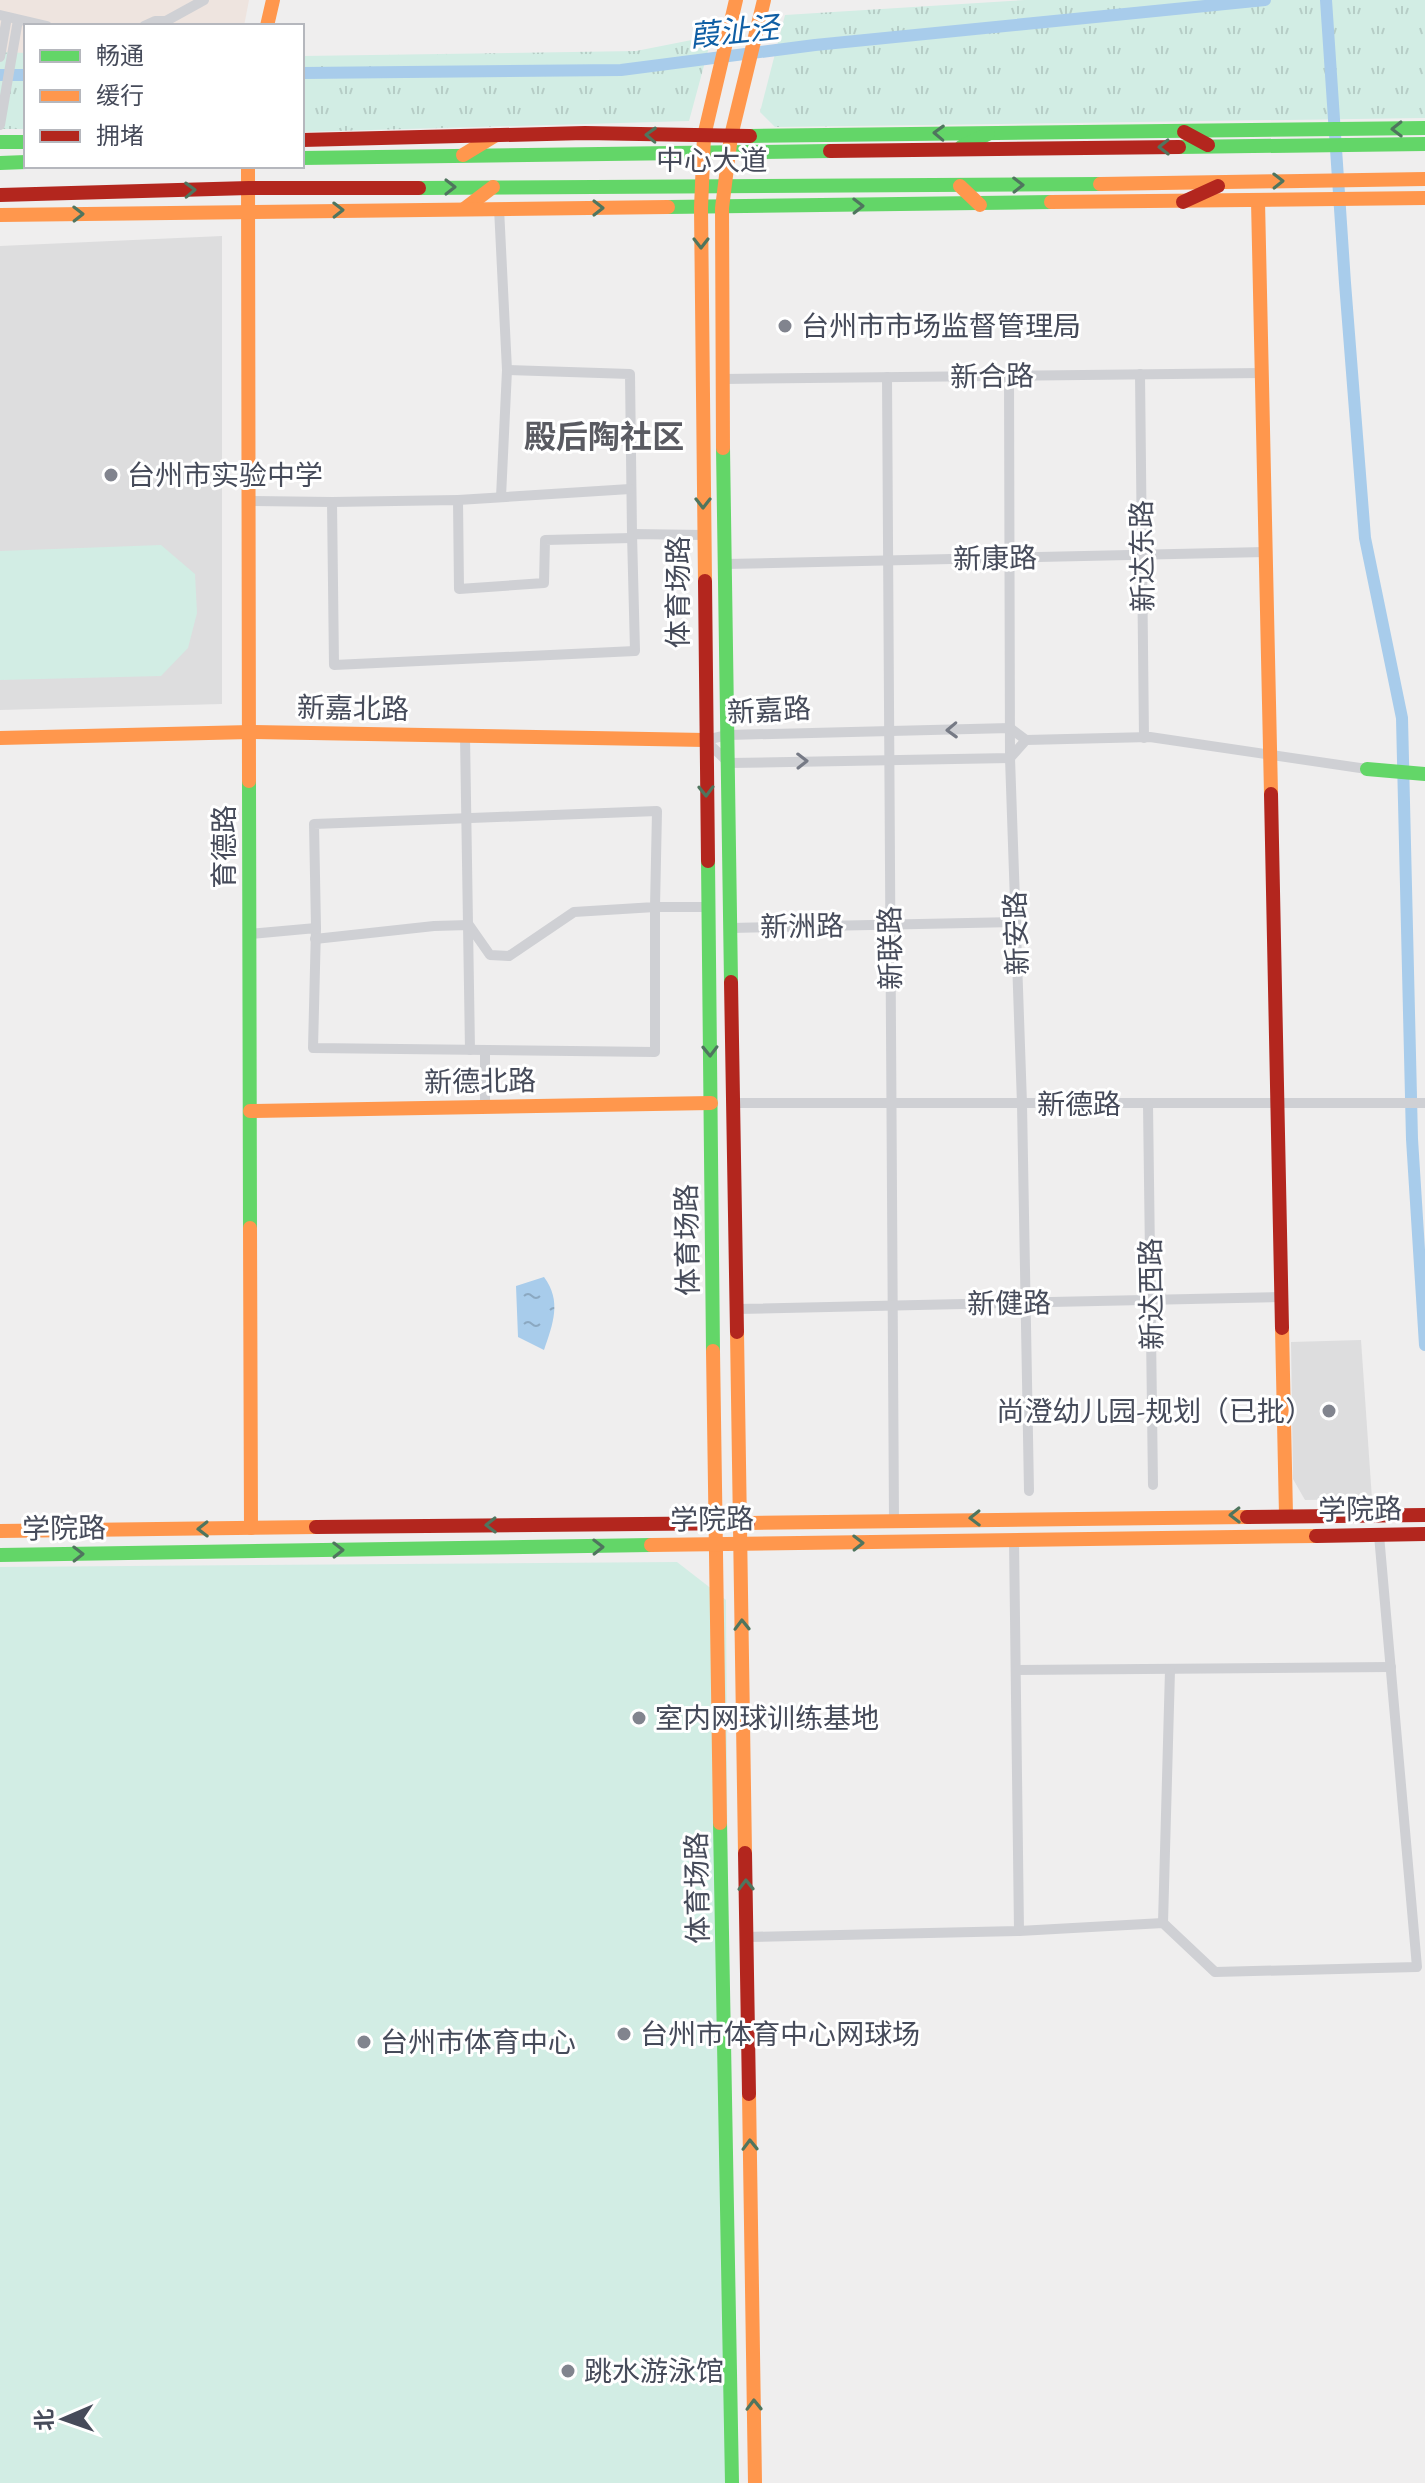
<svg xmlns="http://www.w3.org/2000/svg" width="1425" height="2483" font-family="'Alegreya Sans','Noto Sans SC',sans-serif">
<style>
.education{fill:#ddddde}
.medical{fill:#eee4df}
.park{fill:url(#park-tufts)}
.pitch{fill:#d2ede4}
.water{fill:url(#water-ripples)}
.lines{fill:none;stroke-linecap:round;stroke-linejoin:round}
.canal{stroke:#a8cceb;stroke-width:12}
.street{stroke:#cfd0d4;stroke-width:10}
.fast{stroke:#63d668;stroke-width:14}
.slow{stroke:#ff974d;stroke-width:14}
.jam{stroke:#b3261e;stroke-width:14}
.oneway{stroke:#4f755e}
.oneway2{stroke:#767a85}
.poi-dot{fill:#81848e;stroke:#fff;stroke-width:3}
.labels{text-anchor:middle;stroke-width:6;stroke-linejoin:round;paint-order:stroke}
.street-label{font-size:28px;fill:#464b5a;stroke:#fff}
.poi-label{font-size:28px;fill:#464b5a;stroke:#fff;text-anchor:start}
.water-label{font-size:30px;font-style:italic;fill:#0f5ea4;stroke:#fff}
.quarter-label{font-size:32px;font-weight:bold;fill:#5a5b62;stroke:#fff}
</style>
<defs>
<pattern id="park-tufts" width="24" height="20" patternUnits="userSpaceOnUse" patternTransform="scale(2)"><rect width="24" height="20" fill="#d2ede4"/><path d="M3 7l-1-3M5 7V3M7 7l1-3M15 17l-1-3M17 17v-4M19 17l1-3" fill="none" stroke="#b6cdc6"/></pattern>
<pattern id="water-ripples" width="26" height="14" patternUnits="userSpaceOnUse" patternTransform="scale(2)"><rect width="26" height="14" fill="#a8cceb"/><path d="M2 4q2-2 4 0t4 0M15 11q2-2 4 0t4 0" fill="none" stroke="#8ba8c1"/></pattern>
</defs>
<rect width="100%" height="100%" fill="#efeeee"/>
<g class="education">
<polygon points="222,236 222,704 0,710 0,246"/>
<polygon points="1361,1340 1372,1499 1305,1500 1293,1479 1291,1342"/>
</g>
<polygon class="medical" points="0,0 249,0 244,26 26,26 26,55 0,52"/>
<g class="park">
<polygon points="1025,0 1425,0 1425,118 775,127 760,112 785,15"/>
<polygon points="712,36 689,121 302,132 302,56 636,51"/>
<polygon points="0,52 26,53 26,129 0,129"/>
</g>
<g class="pitch">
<polygon points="161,545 195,574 197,613 188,648 161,676 0,680 0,551"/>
<polygon points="677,1562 726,1600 731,2483 0,2483 0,1567"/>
</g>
<path class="water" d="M544 1277C562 1301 553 1324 544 1350L518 1337 516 1286Z"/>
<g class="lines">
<g class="canal">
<polyline points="1326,0 1345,283 1365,538 1402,718 1412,1139 1425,1345"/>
<polyline points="302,73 621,70 815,45 1265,0"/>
<polyline points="0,75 26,75"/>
</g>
<g class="street">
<polyline points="0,15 47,26"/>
<polyline points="144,26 155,21 166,21 204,0"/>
<polyline points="0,57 7,17"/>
<polyline points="0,125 18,20"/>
<polyline points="499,208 507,370 501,497"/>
<polyline points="507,370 630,374 632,534"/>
<polyline points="1140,374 1144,738"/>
<polyline points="1009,376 1010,758 1022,1104 1029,1491"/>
<polyline points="887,377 894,1519"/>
<polyline points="723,379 1261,373"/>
<polyline points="458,500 630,489"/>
<polyline points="250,501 332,502 334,665 635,651 632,534 704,535"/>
<polyline points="332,502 458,500 459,589 544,583 545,540 632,538"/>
<polyline points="725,564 1265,552"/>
<polyline points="465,736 470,1050"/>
<polyline points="705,740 728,735 1010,728 1026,740 1150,737 1367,769"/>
<polyline points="705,740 729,763 1010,758 1026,740"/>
<polyline points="731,928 1016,922"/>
<polyline points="250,934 316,928 313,1048 655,1052 655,907 708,907"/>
<polyline points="315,939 434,926 469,925 490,955 509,956 574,912 655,907 657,811 314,824 316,928"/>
<polyline points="485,1050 485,1107"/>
<polyline points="734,1103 1425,1103"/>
<polyline points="1148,1104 1153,1485"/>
<polyline points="737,1309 1281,1297"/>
<polyline points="1016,1670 1391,1667"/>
<polyline points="1163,1923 1170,1670"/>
<polyline points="1019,1931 1163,1923 1215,1972 1417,1967 1379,1535"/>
<polyline points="747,1937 1019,1931 1014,1540"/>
</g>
<g class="fast">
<polyline points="750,136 1425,128"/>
<polyline points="0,142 26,142"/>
<polyline points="961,147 988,134"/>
<polyline points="1179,147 1425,144"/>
<polyline points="302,158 830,151"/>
<polyline points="0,163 26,162"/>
<polyline points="419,188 1100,184"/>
<polyline points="668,207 1051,202"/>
<polyline points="723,448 731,982"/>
<polyline points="1367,769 1425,774"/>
<polyline points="249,781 250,1228"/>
<polyline points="708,861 713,1351"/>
<polyline points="0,1555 651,1545"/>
<polyline points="720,1823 732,2483"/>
</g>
<g class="slow">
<polyline points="267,26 273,0"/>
<polyline points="463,155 496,135"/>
<polyline points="248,166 249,781"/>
<polyline points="1100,184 1425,179"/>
<polyline points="960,186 980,205"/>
<polyline points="1258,201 1271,794"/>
<polyline points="1051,202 1425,198"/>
<polyline points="464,209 493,187"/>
<polyline points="0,215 668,207"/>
<polyline points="723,448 722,208 731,136 764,0"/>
<polyline points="705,581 701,208 704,136 736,0"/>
<polyline points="0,738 250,732 705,740"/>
<polyline points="250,1111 711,1103"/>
<polyline points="250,1228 251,1528"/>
<polyline points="1282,1328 1286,1515"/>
<polyline points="737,1332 745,1853"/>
<polyline points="713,1351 720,1823"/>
<polyline points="748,1523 1247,1517"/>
<polyline points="0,1531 316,1527"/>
<polyline points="651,1545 1316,1536"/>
<polyline points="749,2094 755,2483"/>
</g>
<g class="jam">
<polyline points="1184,132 1208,145"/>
<polyline points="302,140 585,133 750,136"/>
<polyline points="830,151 1179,147"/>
<polyline points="0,195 249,188 419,188"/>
<polyline points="1183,202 1218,186"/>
<polyline points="705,581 708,861"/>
<polyline points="1271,794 1282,1328"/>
<polyline points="731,982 737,1332"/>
<polyline points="1247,1517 1425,1515"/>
<polyline points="316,1527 748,1523"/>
<polyline points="1316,1536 1425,1534"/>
<polyline points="745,1853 749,2094"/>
</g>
</g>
<defs><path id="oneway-chevron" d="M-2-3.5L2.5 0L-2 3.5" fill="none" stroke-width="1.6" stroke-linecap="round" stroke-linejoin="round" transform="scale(2)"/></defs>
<g class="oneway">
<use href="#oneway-chevron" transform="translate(1397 129) rotate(179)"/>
<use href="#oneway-chevron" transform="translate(939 133) rotate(-178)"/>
<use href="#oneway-chevron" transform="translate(651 135) rotate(-178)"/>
<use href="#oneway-chevron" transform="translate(1164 147) rotate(179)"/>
<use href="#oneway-chevron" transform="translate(1278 181) rotate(-1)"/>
<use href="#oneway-chevron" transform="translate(1018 185) rotate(-1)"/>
<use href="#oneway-chevron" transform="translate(450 187)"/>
<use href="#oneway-chevron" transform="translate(190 190) rotate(-2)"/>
<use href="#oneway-chevron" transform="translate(858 206) rotate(-1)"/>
<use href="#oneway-chevron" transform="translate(598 208)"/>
<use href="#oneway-chevron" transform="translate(338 210) rotate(-1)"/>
<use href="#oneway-chevron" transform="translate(78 214) rotate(-1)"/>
<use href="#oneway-chevron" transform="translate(701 243) rotate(90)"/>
<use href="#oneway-chevron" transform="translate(703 503) rotate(90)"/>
<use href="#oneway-chevron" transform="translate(706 791) rotate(89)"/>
<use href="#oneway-chevron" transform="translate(710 1051) rotate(89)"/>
<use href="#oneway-chevron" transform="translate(1235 1515) rotate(179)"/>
<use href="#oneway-chevron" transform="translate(975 1518) rotate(179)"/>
<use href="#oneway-chevron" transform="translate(491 1525) rotate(179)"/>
<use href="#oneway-chevron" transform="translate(203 1529) rotate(179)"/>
<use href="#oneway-chevron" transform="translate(858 1543) rotate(-1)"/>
<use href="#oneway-chevron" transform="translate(598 1547) rotate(-1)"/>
<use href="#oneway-chevron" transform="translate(338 1550) rotate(-1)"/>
<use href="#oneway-chevron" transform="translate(78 1554) rotate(-1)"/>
<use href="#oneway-chevron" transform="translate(742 1625) rotate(-91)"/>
<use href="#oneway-chevron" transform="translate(746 1885) rotate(-91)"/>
<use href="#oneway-chevron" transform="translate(750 2145) rotate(-91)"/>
<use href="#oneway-chevron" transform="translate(754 2405) rotate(-91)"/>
</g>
<g class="oneway2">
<use href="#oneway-chevron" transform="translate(952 730) rotate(178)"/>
<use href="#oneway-chevron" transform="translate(802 761) rotate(-1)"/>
</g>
<g class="poi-dot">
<circle cx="785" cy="326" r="8"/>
<circle cx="111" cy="475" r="8"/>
<circle cx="1329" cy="1411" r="8"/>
<circle cx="639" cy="1718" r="8"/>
<circle cx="624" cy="2034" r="8"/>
<circle cx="364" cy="2042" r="8"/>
<circle cx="568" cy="2371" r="8"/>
</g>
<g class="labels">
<g class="street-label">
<text x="712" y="170">中心大道</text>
<text transform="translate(992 376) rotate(-1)" y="10">新合路</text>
<text transform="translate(1142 556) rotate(-91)" y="10">新达东路</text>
<text transform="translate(995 558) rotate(-1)" y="10">新康路</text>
<text transform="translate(678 592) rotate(-90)" y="10">体育场路</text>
<text transform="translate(353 708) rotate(1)" y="10">新嘉北路</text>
<text transform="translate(769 710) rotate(-3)" y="10">新嘉路</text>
<text transform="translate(224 847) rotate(-90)" y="10">育德路</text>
<text transform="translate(802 926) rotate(-1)" y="10">新洲路</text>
<text transform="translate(1016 933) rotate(-92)" y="10">新安路</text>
<text transform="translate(890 948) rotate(-91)" y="10">新联路</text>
<text transform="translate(480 1081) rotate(-1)" y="10">新德北路</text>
<text x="1079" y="1114">新德路</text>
<text transform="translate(687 1240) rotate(-91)" y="10">体育场路</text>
<text transform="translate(1151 1294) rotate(-91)" y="10">新达西路</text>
<text transform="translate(1009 1303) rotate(-1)" y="10">新健路</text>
<text transform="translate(1360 1509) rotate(-1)" y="10">学院路</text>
<text transform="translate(712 1519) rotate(-1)" y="10">学院路</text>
<text transform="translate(64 1528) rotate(-1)" y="10">学院路</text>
<text transform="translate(697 1888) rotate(-91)" y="10">体育场路</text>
</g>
<g class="poi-label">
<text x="801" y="336">台州市市场监督管理局</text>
<text x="127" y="485">台州市实验中学</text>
<text x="1313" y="1421" text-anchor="end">尚澄幼儿园-规划（已批）</text>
<text x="655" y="1728">室内网球训练基地</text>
<text x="640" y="2044">台州市体育中心网球场</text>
<text x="380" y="2052">台州市体育中心</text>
<text x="584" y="2381">跳水游泳馆</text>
</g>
<g class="water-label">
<text transform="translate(734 32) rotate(-6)" y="10">葭沚泾</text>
</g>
<g class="quarter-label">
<text x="604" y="448">殿后陶社区</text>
</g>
</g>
<rect x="24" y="24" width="280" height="144" fill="#ffffff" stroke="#b5b7bd" stroke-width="2"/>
<rect x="40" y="50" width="40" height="12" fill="#63d668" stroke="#b5b7bd" stroke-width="2"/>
<text x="96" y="64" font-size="24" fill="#464b5a">畅通</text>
<rect x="40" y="90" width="40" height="12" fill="#ff974d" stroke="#b5b7bd" stroke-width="2"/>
<text x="96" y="104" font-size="24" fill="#464b5a">缓行</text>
<rect x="40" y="130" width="40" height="12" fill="#b3261e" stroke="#b5b7bd" stroke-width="2"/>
<text x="96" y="144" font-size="24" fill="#464b5a">拥堵</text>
<g transform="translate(64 2419) rotate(268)" stroke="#ffffff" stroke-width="6" paint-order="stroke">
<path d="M0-6L14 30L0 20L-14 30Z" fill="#464b5a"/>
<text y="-12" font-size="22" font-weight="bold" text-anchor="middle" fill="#464b5a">北</text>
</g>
</svg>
